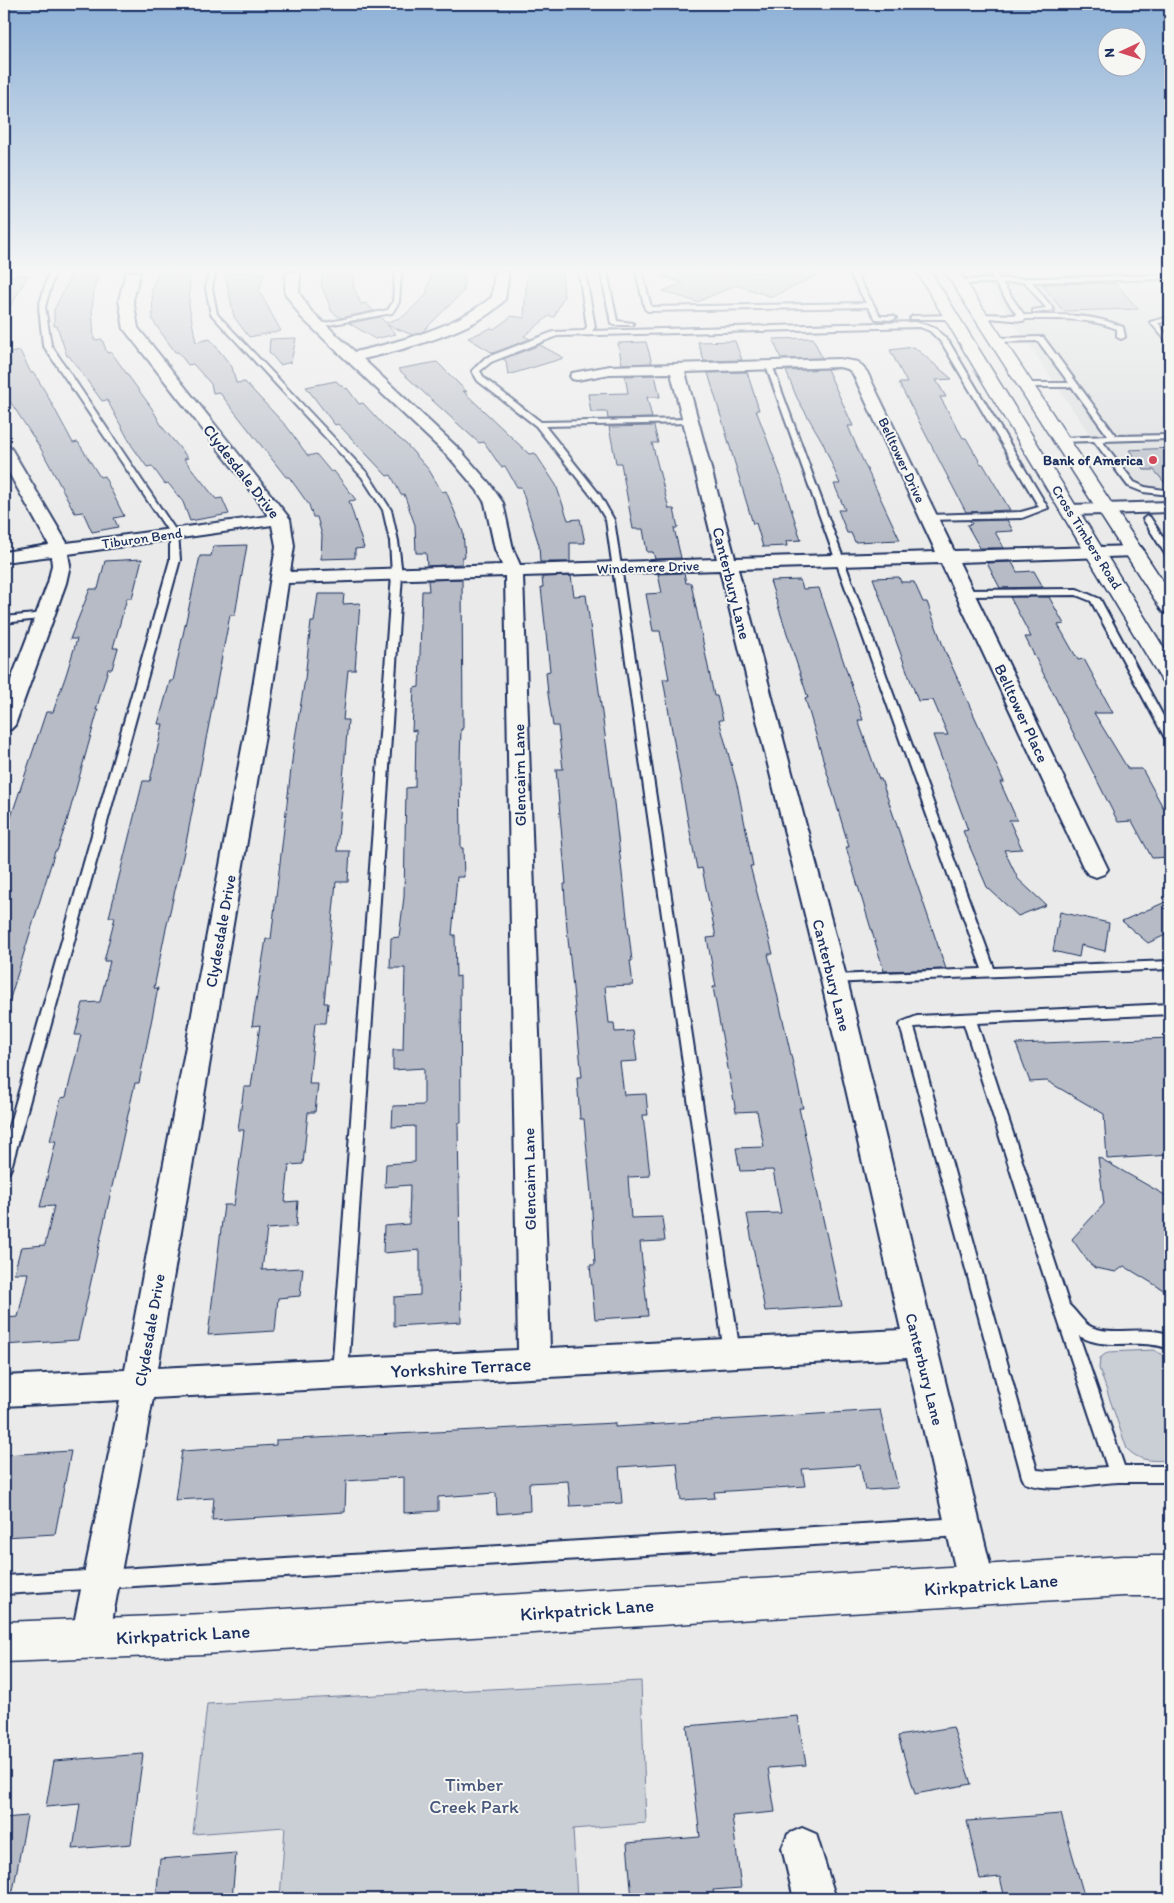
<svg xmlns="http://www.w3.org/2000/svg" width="1174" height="1903" font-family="Itim,sans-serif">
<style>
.built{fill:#dadcde}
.green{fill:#caced5;stroke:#727e9a}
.building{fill:#b6bbc6;stroke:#1b2f5e}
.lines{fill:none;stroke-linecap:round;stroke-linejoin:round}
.service-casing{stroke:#1b2f5e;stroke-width:4}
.minor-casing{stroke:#1b2f5e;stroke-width:4}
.tertiary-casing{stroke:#1b2f5e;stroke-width:3}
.primary-casing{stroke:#1b2f5e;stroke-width:3}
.service{fill:#f6f6f2;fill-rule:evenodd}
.minor{fill:#f6f6f2;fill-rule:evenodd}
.tertiary{fill:#f6f6f2;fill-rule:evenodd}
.primary{fill:#f6f6f2;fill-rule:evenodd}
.poi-dot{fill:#d1495b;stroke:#f6f6f2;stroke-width:2}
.labels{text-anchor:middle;stroke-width:4;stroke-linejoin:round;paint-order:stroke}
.far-street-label{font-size:14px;fill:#1b2f5e;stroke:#f6f6f2}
.far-poi-label{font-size:14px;font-weight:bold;fill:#1b2f5e;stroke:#f6f6f2;text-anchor:end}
.street-label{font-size:16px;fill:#1b2f5e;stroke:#f6f6f2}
.near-street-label{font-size:19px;fill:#1b2f5e;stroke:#f6f6f2}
.near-park-label{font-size:19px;fill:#47577c;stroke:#f6f6f2}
</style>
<rect width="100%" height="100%" fill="#e9eae9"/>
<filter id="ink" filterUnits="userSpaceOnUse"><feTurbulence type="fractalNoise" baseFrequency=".02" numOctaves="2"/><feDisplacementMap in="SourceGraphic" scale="10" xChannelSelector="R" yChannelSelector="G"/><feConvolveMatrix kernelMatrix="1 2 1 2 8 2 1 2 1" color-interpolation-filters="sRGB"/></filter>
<g filter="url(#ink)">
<polygon class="built" points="974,272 1170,272 1170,492 1150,493 1137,490 1122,482 1008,314"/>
<g class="green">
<path d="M1153 1350 1170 1358V1460C1152 1461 1141 1462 1127 1449L1099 1368 1100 1358 1108 1352Z"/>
<polygon points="641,1681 646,1823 573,1829 577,1899 280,1899 285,1827 193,1834 207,1704"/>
</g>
<g class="building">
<polygon points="73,272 101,272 95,285 92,308 94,340 102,339 107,353 111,352 151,407 163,428 188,458 184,459 216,499 222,498 229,514 190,521 183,502 168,483 165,484 152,466 147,467 132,446 107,400 102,401 69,356 67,356 57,326 54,326 54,310"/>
<polygon points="158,272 184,272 182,275 190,275 189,306 196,342 210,339 232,367 236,383 245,382 288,428 308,456 316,454 331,472 334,471 356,500 349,501 364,548 355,549 355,558 321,559 322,535 317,517 313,517 309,505 289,477 286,477 219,392 213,393 211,384 193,364 188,365 178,352 175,352 153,321 152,288"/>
<polygon points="264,272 259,291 281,331 249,337 234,317 225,273"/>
<polygon points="323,272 354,272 353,286 361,304 366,303 374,311 341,318 332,312 321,284"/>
<polygon points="434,272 464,272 464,291 422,332 413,335 387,325 396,334 375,339 349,323 380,317 386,323 404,316 426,295 431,275 434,275"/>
<polygon points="527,272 562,272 564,296 554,317 549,316 524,336 530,339 493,353 468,338 491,328 494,329 512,316 524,318"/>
<polygon points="663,272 824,272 772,297 736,285 697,302 663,291 683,283 662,276"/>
<polygon points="28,275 4,318 4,276"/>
<polygon points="1115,283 1138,309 1063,311 1042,284"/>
<polygon points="296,338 291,362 280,365 269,352 270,339"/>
<polygon points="813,338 822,358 781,359 773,339"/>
<polygon points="735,341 742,360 704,361 698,342"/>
<polygon points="646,342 652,363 622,364 618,343"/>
<polygon points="540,345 564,358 508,375 506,361 503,359"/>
<polygon points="914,347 952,379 936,380 946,397 940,397 963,438 966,438 981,464 983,464 1010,510 966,512 899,383 907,383 890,350"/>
<polygon points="20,351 31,373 34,373 46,393 73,443 78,442 100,477 104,476 124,516 114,518 118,527 92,532 83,512 75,513 41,449 4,392 4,354"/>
<polygon points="437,362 467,392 463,391 529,454 535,453 556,485 568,520 580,519 585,543 570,543 570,562 540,562 539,545 521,487 517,487 505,466 501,467 484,442 479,443 398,369"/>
<polygon points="827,369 853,426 848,426 858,450 900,540 855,542 851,533 847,533 838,510 845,510 834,484 840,484 823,443 797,398 786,371"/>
<polygon points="747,372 759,410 756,410 780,474 801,540 786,541 787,546 763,547 756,523 753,524 708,373"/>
<polygon points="655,375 660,397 647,397 652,418 608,419 607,412 591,412 588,394 628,393 625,376"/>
<polygon points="336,381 345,389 347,388 359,404 363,403 384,426 406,444 429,470 442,492 446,491 463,532 465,557 462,557 462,564 427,566 426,553 416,553 415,525 404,494 401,495 391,475 387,476 338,424 335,425 328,416 306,387"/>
<polygon points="654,426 658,443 652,443 669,509 674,509 678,528 674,528 681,558 655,559 653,552 647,552 643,529 633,529 621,463 616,463 609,427"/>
<polygon points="1170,448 1170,489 1154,470 1144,470 1129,450"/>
<polygon points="1007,520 1013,531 995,532 1004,548 980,548 967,525 972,524 970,521"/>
<polygon points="247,545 235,615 230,615 186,843 165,933 154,988 158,988 139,1083 135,1083 78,1340 4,1345 4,1318 18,1317 28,1273 14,1273 21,1247 45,1245 54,1206 40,1207 56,1141 50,1141 61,1098 66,1097 81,1035 75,1035 83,1003 100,1002 110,961 104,961 115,917 109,917 143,781 150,781 163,724 158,724 170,681 173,681 200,556 211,556 213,546"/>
<polygon points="142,559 132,598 127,598 113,648 118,648 112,669 108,669 96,710 98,710 67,821 57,851 55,851 9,1002 4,1002 4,838 46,712 53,712 66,675 77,639 70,639 90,589 98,589 105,561"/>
<polygon points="1012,562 1017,572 1034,571 1043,587 1000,588 987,563"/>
<polygon points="684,573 686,583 691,583 714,696 717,696 723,720 719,720 738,789 753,866 750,866 773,954 768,954 803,1108 799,1108 842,1306 765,1311 747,1214 781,1213 773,1170 740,1171 736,1148 764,1147 757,1111 736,1112 713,987 716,987 707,938 716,937 702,868 697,869 687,816 663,679 669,679 660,631 653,631 646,594 662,593 658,574"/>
<polygon points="571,576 574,596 586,595 613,794 632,961 630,961 633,985 605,986 609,1023 614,1023 615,1032 633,1031 637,1061 620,1062 624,1095 646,1094 648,1115 643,1115 650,1176 628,1177 631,1218 662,1217 665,1241 640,1242 648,1316 595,1319 590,1265 595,1265 591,1194 584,1119 580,1119 577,1077 582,1077 567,929 564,884 566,884 556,769 563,769 558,726 553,726 548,694 546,672 550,671 541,587 543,587 542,577"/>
<polygon points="899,577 901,582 914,582 923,602 927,602 945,651 1004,782 1000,782 1017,820 1009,820 1022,849 1004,850 1018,879 1046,905 1018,916 987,887 963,831 968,830 933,735 948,735 933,700 918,701 873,578"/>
<polygon points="462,579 463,729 461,729 460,763 461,848 463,848 464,877 457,877 452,935 455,935 456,977 460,976 461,1123 458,1123 461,1322 394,1326 394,1297 420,1295 420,1250 383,1253 384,1226 409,1224 410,1185 385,1187 386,1164 415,1162 415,1126 392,1127 393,1106 424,1105 424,1068 393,1070 393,1050 403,1050 405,968 390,968 391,938 399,937 404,897 406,788 415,787 416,730 412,731 414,688 419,687 422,591 429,591 428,580"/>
<polygon points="800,580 803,589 819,588 863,720 858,720 879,779 881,779 946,969 884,971 846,847 849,847 805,698 808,698 770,581"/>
<polygon points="318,594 344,594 343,604 360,603 355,670 348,670 343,720 348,720 337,851 350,851 348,882 336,882 324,1003 328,1003 326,1023 315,1023 309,1084 318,1084 315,1112 308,1112 303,1164 289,1165 285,1202 298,1201 296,1227 267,1229 262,1270 303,1268 300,1296 278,1298 275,1331 208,1335 224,1205 234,1205 244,1130 238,1130 244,1087 251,1087 260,1025 252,1026 266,939 271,939 294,744 305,679 311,622 314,622"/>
<polygon points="1010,597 1049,597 1064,624 1058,625 1078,660 1084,659 1113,713 1094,713 1128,769 1142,769 1170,820 1170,857 1152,858 1132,821 1118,822 1025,637 1031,637"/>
<polygon points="1170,900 1170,933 1148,943 1122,921"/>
<polygon points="1060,912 1109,923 1105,951 1081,945 1079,957 1053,951"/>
<polygon points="1170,1038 1170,1155 1107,1159 1104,1114 1047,1081 1030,1082 1016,1044"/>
<polygon points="1098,1157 1170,1198 1170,1294 1124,1266 1116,1272 1095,1268 1089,1263 1072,1239 1104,1204"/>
<polygon points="880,1410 898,1488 865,1490 860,1465 802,1469 805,1486 714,1492 715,1498 681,1500 677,1463 619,1467 622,1503 570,1506 568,1481 529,1483 530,1511 497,1514 496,1493 438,1497 438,1511 404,1513 404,1477 346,1481 345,1512 212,1520 214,1498 175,1500 182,1451 276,1445 276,1440 615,1423 615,1427"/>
<polygon points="71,1451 55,1534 4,1537 4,1455"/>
<polygon points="798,1716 806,1765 768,1768 775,1812 732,1816 741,1888 713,1890 714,1899 632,1899 627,1843 700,1837 687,1726"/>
<polygon points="953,1727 971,1784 915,1794 898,1736"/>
<polygon points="143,1754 131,1844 73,1849 80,1804 46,1807 54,1761"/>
<polygon points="1061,1814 1085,1899 1005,1899 1000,1877 980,1879 967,1821"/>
<polygon points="27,1816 13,1891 4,1890 4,1818"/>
<polygon points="236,1853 232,1899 156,1899 160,1859"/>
</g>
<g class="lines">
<defs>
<g id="service">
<polygon points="49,272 55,272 45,307 51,345 178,534 180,560 11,1168 9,1172 4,1174 4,1144 170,560 170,534 43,345 39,307"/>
<polygon points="209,272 215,272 212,288 217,314 368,474 391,510 398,541 402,575 348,1373 346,1378 340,1380 334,1378 332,1373 392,575 390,541 383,510 362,477 211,314 206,288"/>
<polygon points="395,272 401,272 399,302 392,313 318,327 318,325 320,324 388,310 393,302"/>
<polygon points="579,272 585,272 595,327 592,331 916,322 935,328 949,342 1048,508 1022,518 926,520 926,516 929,515 1021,512 1039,507 942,343 930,331 920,327 557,336 491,362 480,371 484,378 541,422 691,419 695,421 691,423 545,426 600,495 614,520 740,1353 738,1358 732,1360 726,1358 724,1353 606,520 593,498 536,426 478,381 472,371 485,358 553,332 584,331 587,327"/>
<polygon points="601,272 607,272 617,321 633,323 633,325 614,325 611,323"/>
<polygon points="636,272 642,272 651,307 866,303 849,272 855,272 880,316 893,316 896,318 893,320 876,319 868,307 648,311 645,309"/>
<path d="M988 272H994L999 279 1170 275V279L1032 282 1054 310 1035 313 1033 312V310L1046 308 1025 282 1002 283 1024 315C1058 315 1092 313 1123 327L1125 337 1121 339 1117 337V329C1089 317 1057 319 1026 319L1023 321 978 317 977 316 980 314 1017 315 995 283 959 284 956 282 959 280 993 279Z"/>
<polygon points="913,316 950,315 953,317 950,319 911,319 910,318"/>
<polygon points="1170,317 1170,321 1158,323 1170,339 1170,345 1150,322"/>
<polygon points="1043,337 1116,436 1170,435 1170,439 1102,441 1134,482 1145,487 1170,491 1170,495 1143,492 1128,486 1094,441 1058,442 1058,438 1061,438 1108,436 1072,387 1021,387 1020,385 1024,383 1069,383 1038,341 995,342 991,340 995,338"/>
<polygon points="765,363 772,365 994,968 1170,961 1170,969 829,983 828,980 829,977 834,975 982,969"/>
<polygon points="1147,516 1150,517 1170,548 1170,558 1167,557 1143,519"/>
<polygon points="1077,589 1100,599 1170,729 1170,741 1165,738 1091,601 1076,595 965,596 960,593 965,590"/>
<polygon points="45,613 50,616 48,618 4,623 4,617"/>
<path d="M1170 1004V1014L977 1023 1069 1305C1076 1311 1081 1320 1088 1325 1107 1338 1145 1324 1170 1335V1349C1137 1337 1109 1352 1079 1336L1124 1466H1170V1482C1153 1482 1136 1482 1119 1482 1089 1483 1053 1494 1025 1483L1022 1477 900 1025 902 1022 917 1016ZM964 1024 1054 1308 1107 1467 1049 1471 1037 1470 914 1027Z"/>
<polygon points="961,1518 967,1521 970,1527 967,1533 961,1536 4,1594 4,1576"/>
</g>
<g id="minor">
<path d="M126 272H140L133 300 138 328 290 519 294 546 290 572 502 565 495 549 485 503 477 490 449 457 301 317 285 293 286 272H300L299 293 311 311 355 352C402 341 453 328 492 297L495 272H509L505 299C483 329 399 351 363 359L461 451 489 483 503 503 513 549 520 565 717 559 671 373 610 374 577 380 572 379 570 376 572 373 610 366 839 359 858 362 867 372 954 551 1135 546 1141 547 1144 551 1141 555 1135 556 959 562 1108 869 1104 874 1096 877 1088 874 1084 869 941 563 738 569 847 980 995 1585 990 1598 977 1603 964 1598 959 1585 907 1358 153 1398 109 1638 103 1651 90 1657 77 1651 71 1638 120 1400 4 1406V1376L125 1370 249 711 276 546 272 525 68 554 70 565 66 583 15 725 11 729 4 731V698L48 583 52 565 51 556 4 562V552L49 545 4 464V445L10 447 12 450 67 543 268 516 259 501 124 329 119 300ZM839 367 848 369 853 374 936 552 735 558 685 372ZM720 570 821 980 901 1330 550 1348 523 576ZM505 576 518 1350 158 1368 269 711 288 583Z"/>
<polygon points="1170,502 1170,512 1070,515 1064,514 1061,510 1064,506 1070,505"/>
<polygon points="802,1828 816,1834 836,1899 794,1899 782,1848 788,1834"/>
</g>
<polygon id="tertiary" points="1124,1556 1170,1556 1170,1596 1124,1596 1023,1602 204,1654 4,1662 4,1622 204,1614"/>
<g id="primary">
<polygon points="917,272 931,272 1170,658 1170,683 1162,681 1159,676"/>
<polygon points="945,272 959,272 1170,592 1170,614 1163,612 1160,608"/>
</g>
</defs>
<use href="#service" class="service-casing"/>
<use href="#minor" class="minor-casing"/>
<use href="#tertiary" class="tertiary-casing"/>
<use href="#primary" class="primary-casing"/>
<use href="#service" class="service"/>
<use href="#minor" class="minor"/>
<use href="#tertiary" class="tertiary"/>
<use href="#primary" class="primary"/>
</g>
</g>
<linearGradient id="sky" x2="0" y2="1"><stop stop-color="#8cb0d6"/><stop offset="0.5" stop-color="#f5f6f5"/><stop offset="1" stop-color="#f5f6f5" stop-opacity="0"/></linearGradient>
<rect width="1174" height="539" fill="url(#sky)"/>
<circle class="poi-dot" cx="1153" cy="460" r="5"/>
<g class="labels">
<g class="far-street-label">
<text transform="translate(902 460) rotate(65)" y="5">Belltower Drive</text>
<text transform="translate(1087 537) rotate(58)" y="5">Cross Timbers Road</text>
<text transform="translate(142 538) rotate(-8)" y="5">Tiburon Bend</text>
<text transform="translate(648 567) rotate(-2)" y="5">Windemere Drive</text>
</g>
<g class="far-poi-label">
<text x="1143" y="465">Bank of America</text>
</g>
<g class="street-label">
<text transform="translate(242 471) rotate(52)" y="6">Clydesdale Drive</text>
<text transform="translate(732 583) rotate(76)" y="6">Canterbury Lane</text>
<text transform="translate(1022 713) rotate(65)" y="6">Belltower Place</text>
<text transform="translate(519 775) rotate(-91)" y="6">Glencairn Lane</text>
<text transform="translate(220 931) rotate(-80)" y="6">Clydesdale Drive</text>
<text transform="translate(832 975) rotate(76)" y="6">Canterbury Lane</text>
<text transform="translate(529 1179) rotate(-91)" y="6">Glencairn Lane</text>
<text transform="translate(149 1330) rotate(-80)" y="6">Clydesdale Drive</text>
<text transform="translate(925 1369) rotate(76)" y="6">Canterbury Lane</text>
</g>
<g class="near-street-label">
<text transform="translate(461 1367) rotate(-3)" y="7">Yorkshire Terrace</text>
<text transform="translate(991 1584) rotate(-4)" y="7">Kirkpatrick Lane</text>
<text transform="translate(587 1609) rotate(-4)" y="7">Kirkpatrick Lane</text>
<text transform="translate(183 1634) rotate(-3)" y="7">Kirkpatrick Lane</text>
</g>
<g class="near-park-label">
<text x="474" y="1791">Timber<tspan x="474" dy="22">Creek Park</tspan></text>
</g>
</g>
<rect width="1174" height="1903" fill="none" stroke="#f6f6f2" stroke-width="20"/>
<rect x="10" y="10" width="1154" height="1883" fill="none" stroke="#1b2f5e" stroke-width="2" filter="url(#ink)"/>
<g transform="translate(1122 52) rotate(266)"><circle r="24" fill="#f6f6f2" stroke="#9ea6b7"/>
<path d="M0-4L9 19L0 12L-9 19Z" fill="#d1495b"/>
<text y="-8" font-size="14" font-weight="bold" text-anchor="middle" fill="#1b2f5e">N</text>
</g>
</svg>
